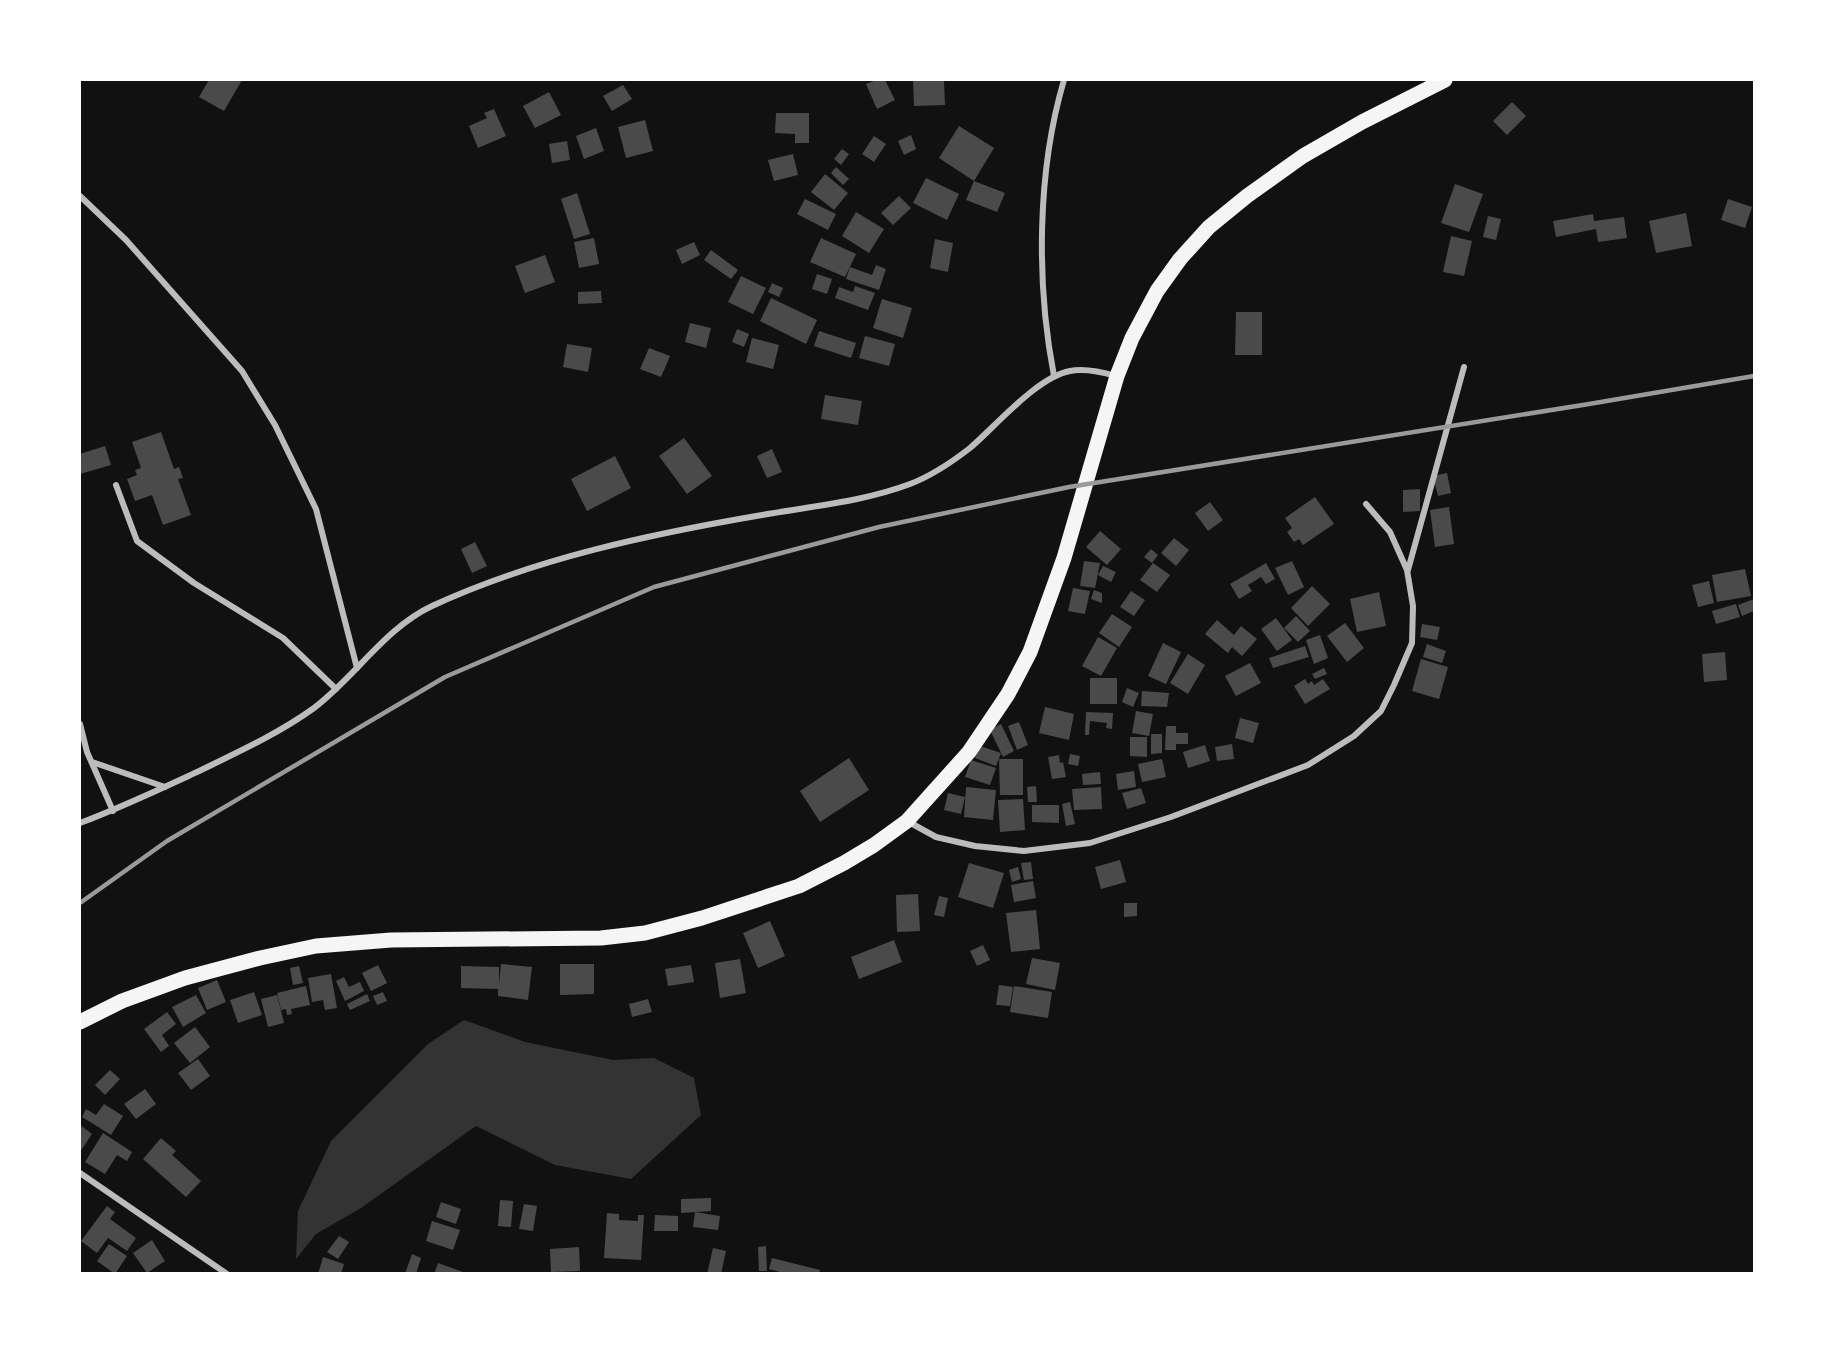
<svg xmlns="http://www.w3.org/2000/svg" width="1834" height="1353" font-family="'DM Sans',sans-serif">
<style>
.water{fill:#333}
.building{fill:#4a4a4a}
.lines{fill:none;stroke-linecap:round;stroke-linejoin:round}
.minor{stroke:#bcbcbc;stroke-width:6}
.primary{stroke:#f5f5f5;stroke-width:15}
.rail{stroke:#9a9a9a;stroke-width:4.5}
</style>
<rect width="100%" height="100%" fill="#111"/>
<polygon class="water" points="464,1020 525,1042 613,1060 654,1058 694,1078 701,1115 631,1179 555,1165 476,1126 361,1208 316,1234 296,1259 298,1211 331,1141 428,1044"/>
<g class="building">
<polygon points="209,80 242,80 224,111 199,97"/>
<polygon points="876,80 885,80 895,100 877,109 866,84"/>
<polygon points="913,80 944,80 945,105 914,106"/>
<polygon points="623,85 632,99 612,111 603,96"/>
<polygon points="549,92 561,115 535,128 523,106"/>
<polygon points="1512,102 1526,116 1507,135 1493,121"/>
<polygon points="494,109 506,136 478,148 469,126 487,118 484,113"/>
<polygon points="776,113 809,113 809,143 795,143 795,134 775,133"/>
<polygon points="645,120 653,151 626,158 618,127"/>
<polygon points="959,126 994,148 974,181 939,158"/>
<polygon points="596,128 604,151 584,159 576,136"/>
<polygon points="911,135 916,149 904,155 898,141"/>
<polygon points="874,136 886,144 874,162 862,154"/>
<polygon points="567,141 570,160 552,163 549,144"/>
<polygon points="842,149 849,154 841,165 834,159"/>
<polygon points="793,154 798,175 774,181 768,160"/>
<polygon points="836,167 849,179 843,185 831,173"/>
<polygon points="825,174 848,193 834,210 811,192"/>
<polygon points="926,178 959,194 947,220 913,203"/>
<polygon points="974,181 1005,193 997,212 966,200"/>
<polygon points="1455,184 1483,194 1469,232 1441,223"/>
<polygon points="577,193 590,234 574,239 561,199"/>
<polygon points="899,196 911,208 893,225 881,213"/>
<polygon points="805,199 836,214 828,230 797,214"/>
<polygon points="1728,199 1752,207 1745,228 1721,220"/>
<polygon points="856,212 884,229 869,253 842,236"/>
<polygon points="1686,213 1692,246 1656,253 1649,221"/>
<polygon points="1593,214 1594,221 1624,217 1627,238 1598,242 1596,229 1556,237 1553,221"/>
<polygon points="1488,216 1501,219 1496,240 1483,237"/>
<polygon points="1451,236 1472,241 1464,276 1443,272"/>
<polygon points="594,238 599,264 579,268 574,242"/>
<polygon points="821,238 856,254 845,277 810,262"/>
<polygon points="935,239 953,243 948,272 930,268"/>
<polygon points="694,242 700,255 682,264 676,250"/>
<polygon points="711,250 738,270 731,279 704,260"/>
<polygon points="545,255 555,282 525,293 515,266"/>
<polygon points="876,265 886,269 879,290 846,279 850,267 872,275"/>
<polygon points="817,274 832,279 827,294 812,289"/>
<polygon points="741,276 766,288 753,314 728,302"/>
<polygon points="772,283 783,288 779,297 768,292"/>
<polygon points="855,286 875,293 868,310 835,298 839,287 853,292"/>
<polygon points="601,291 602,303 578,304 578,292"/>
<polygon points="771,298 817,320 806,344 760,321"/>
<polygon points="882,299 912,308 903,338 873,328"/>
<polygon points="1236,312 1262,312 1262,355 1235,355"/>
<polygon points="690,323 711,328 706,348 685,342"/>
<polygon points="737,329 749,334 744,347 732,342"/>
<polygon points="819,331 856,343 851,358 814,346"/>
<polygon points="865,336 895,344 889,366 859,358"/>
<polygon points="752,338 779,345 773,369 746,362"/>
<polygon points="567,344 592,348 588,372 563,367"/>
<polygon points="649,348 670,356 661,377 640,369"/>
<polygon points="825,395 862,401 858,425 821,419"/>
<polygon points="161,432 174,469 179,467 183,478 178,479 191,515 163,525 152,495 135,501 127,479 137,475 135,470 141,468 132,442"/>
<polygon points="684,438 712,476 687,494 659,456"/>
<polygon points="105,446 111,465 80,474 80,454"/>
<polygon points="772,449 782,472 767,478 757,456"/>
<polygon points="615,456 631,488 587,511 571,479"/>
<polygon points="1447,473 1451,493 1438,496 1433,476"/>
<polygon points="1420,489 1420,511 1403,512 1403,490"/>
<polygon points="1315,497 1334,524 1303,545 1299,539 1294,542 1287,532 1292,528 1285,518"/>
<polygon points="1210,502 1223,520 1208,531 1195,513"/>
<polygon points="1449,507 1454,544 1435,547 1430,510"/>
<polygon points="1100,531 1121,549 1107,565 1086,547"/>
<polygon points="1174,538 1189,550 1176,566 1161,553"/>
<polygon points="475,542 487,566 472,573 461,549"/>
<polygon points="1151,549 1158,555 1152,563 1144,557"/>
<polygon points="1084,561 1100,563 1095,588 1080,586"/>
<polygon points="1292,561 1304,587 1288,595 1275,568"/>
<polygon points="1153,563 1170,575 1157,592 1140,580"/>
<polygon points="1266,563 1275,579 1266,584 1261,577 1248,585 1252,591 1239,599 1230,584"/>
<polygon points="1103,566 1116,572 1111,582 1098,575"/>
<polygon points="1745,569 1751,596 1717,602 1712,575"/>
<polygon points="1709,581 1714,603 1698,607 1692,585"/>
<polygon points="1312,586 1330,604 1308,626 1291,608"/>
<polygon points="1073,588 1090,591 1085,614 1068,611"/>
<polygon points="1094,590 1102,593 1102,603 1091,599"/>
<polygon points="1131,591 1145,600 1134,616 1120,607"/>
<polygon points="1379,592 1386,626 1357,632 1350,599"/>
<polygon points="1754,599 1754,611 1742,616 1738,605"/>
<polygon points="1736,604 1740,617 1716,624 1712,611"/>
<polygon points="1112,614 1132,627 1119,647 1099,633"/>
<polygon points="1296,616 1310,631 1298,642 1284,628"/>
<polygon points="1276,618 1292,640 1277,651 1261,629"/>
<polygon points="1217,620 1234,635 1241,626 1257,639 1242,656 1232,647 1228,653 1205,634"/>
<polygon points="1345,623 1364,648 1347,662 1327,636"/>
<polygon points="1422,624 1440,627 1437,640 1420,637"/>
<polygon points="1320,635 1328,658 1314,664 1306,640"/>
<polygon points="1098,637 1117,648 1101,676 1082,666"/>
<polygon points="1163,643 1181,652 1166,684 1148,676"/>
<polygon points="1427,644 1446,651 1442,663 1423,657"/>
<polygon points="1305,646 1309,657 1273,668 1269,658"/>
<polygon points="1725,652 1727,680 1704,682 1702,654"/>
<polygon points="1188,654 1205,665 1188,694 1170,683"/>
<polygon points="1421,659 1448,667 1439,699 1412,691"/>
<polygon points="1250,663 1261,683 1236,696 1225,676"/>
<polygon points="1324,668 1327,674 1315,679 1312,674"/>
<rect x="1090" y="678" width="27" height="26"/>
<polygon points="1305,679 1308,684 1312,681 1314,685 1323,679 1330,689 1305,704 1294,686"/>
<polygon points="1127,688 1139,693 1133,707 1122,702"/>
<polygon points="1142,691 1169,693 1167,707 1141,706"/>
<polygon points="1045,707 1074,714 1069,740 1039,733"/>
<polygon points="1136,711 1153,714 1149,736 1132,733"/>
<polygon points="1086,712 1113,713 1112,729 1106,728 1107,723 1090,721 1089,735 1085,735"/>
<polygon points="1240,718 1259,723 1253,743 1235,738"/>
<polygon points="1019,722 1028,745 1017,750 1008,726"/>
<polygon points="1001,724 1014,751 1003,757 990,730"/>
<polygon points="1166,726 1176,726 1176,733 1188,733 1188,744 1176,744 1176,750 1165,750"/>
<polygon points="1151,734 1162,734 1162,753 1151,754"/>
<polygon points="1130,737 1147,737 1147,757 1130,756"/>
<polygon points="1232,744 1234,759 1217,761 1215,747"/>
<polygon points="1205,745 1210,761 1188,768 1183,752"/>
<polygon points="980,746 1001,753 996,766 975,758"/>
<polygon points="1070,754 1080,756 1078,766 1068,764"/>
<polygon points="1059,755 1060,763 1063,762 1066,777 1052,779 1048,757"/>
<polygon points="849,758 869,790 820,822 800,791"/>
<polygon points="999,759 1023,759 1023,795 1000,795"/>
<polygon points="1162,759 1166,777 1142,782 1138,764"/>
<polygon points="971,760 996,768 990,785 965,777"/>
<polygon points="1134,771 1136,787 1118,790 1116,774"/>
<polygon points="1100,772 1101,784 1083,785 1082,774"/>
<polygon points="1036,786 1037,802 1028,802 1027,787"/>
<polygon points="966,787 996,790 993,820 964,817"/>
<polygon points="1101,787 1102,809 1074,810 1072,789"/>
<polygon points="1141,788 1146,803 1127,809 1122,793"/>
<polygon points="948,793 965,797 961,814 944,810"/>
<polygon points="1023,799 1025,830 1000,832 998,800"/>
<polygon points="1070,802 1075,824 1066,826 1062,804"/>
<polygon points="1032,805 1059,805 1059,823 1032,822"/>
<polygon points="1120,860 1126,882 1101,889 1095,867"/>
<polygon points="1031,862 1033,879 1024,880 1021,863"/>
<polygon points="969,863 1004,873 993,908 958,897"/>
<polygon points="1018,867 1021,879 1012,882 1009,870"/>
<polygon points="1033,881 1036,898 1014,902 1011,885"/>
<polygon points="918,894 920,931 897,932 896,895"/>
<polygon points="939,896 948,898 944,917 934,915"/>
<polygon points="1124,903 1137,903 1137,916 1124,917"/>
<polygon points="1036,910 1040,949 1011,952 1006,913"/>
<polygon points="770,921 785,956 758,968 743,933"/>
<polygon points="894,940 902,962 859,979 851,957"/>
<polygon points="983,945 990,960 977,966 970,951"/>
<polygon points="1032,958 1060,963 1055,990 1026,984"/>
<polygon points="740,959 746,993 720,998 715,963"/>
<polygon points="501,964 532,967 528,1000 498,996 498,989 461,988 461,966 499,967 499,984"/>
<polygon points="560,964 594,964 594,994 560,995"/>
<polygon points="378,965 387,983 371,991 362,973"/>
<polygon points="691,965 694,982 668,986 665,969"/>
<polygon points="299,966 303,983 293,985 290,968"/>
<polygon points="331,974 337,1008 325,1010 323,1000 312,1002 308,978"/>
<polygon points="344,977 349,987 360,982 364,991 345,1001 336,981"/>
<polygon points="217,980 226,1002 207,1010 198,988"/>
<polygon points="999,985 1013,987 1010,1006 996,1005"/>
<polygon points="306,986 310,1005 291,1009 292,1014 287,1015 286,1009 281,1010 277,993"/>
<polygon points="1014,986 1052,992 1048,1018 1010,1012"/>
<polygon points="254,992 262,1015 238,1023 230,1000"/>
<polygon points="383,992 387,1001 377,1005 373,996"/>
<polygon points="367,994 370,1001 350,1010 347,1004"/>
<polygon points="196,995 206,1013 183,1027 172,1007"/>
<polygon points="277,995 284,1023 268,1027 261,999"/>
<polygon points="648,999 652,1012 632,1017 629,1004"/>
<polygon points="167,1012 176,1024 162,1035 169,1046 161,1052 144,1029"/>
<polygon points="195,1027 210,1047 190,1063 174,1043"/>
<polygon points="198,1059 210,1076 191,1090 178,1073"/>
<polygon points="110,1070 120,1079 105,1095 95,1085"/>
<polygon points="145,1089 156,1104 136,1119 124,1104"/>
<polygon points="104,1104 123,1116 111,1135 82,1117 86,1109 96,1115"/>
<polygon points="80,1125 92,1134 80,1152"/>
<polygon points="103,1133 132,1152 127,1161 117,1155 105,1174 85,1162"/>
<polygon points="161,1138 176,1151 172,1155 201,1181 186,1197 143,1159"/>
<polygon points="711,1198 711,1211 681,1213 681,1199"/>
<polygon points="500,1200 513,1201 511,1227 498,1226"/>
<polygon points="441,1202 461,1209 456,1224 436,1217"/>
<polygon points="524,1204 537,1206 533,1231 519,1229"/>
<polygon points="107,1206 115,1212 110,1219 136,1238 127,1251 108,1238 97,1253 81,1241"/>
<polygon points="695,1212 720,1216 718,1230 693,1227"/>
<polygon points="607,1213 619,1214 619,1220 638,1221 638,1215 644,1215 641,1260 604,1258"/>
<polygon points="655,1215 678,1216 678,1231 654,1231"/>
<polygon points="432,1221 460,1230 453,1250 426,1241"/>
<polygon points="339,1236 349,1242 338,1259 327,1252"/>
<polygon points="152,1240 165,1261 147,1273 133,1253"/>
<polygon points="109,1244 127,1256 115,1274 97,1261"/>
<polygon points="766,1246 767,1271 759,1271 758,1247"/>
<polygon points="579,1247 580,1271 551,1272 550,1249"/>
<polygon points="713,1248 726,1251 721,1274 707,1274"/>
<polygon points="412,1254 421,1258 416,1274 405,1274"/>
<polygon points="323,1257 344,1264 341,1274 318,1274"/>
<polygon points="772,1258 820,1270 819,1274 787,1274 769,1269"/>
<polygon points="438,1263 466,1273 466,1274 434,1274"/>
</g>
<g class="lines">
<g class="minor">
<polyline points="80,196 126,240 242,371 275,425 316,509 357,668"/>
<path d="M1054 376C1036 283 1037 171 1064 80"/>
<polyline points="116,485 137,541 194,583 283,638 336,689"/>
<polyline points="1408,570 1464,367"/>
<polyline points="80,724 87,752 113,811"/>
<polyline points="92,762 165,787"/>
<polyline points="907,821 936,837 975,846 1024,851 1090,843 1171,817 1308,765 1354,736 1381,711 1394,685 1412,643 1413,606 1407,570 1390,532 1366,504"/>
<path d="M80 823C120 808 158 790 197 772 236 753 278 734 314 708 355 677 385 628 432 606 536 558 651 534 762 515 812 506 862 502 910 484 931 476 952 462 970 448 996 426 1037 377 1070 371 1085 368 1102 372 1116 376"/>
<polyline points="80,1173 227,1274"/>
</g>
<polyline class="primary" points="80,1022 122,1001 185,978 260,958 316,946 391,940 601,938 645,933 702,918 799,886 844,863 874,845 907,821 969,752 1008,694 1030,652 1064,558 1117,376 1132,338 1157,291 1180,259 1209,227 1247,196 1303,156 1362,122 1445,80"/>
<polyline class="rail" points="80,903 167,841 445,677 654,587 879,527 1069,487 1589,404 1754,376"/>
</g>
<rect width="1834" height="1353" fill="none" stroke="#ffffff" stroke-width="162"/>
</svg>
